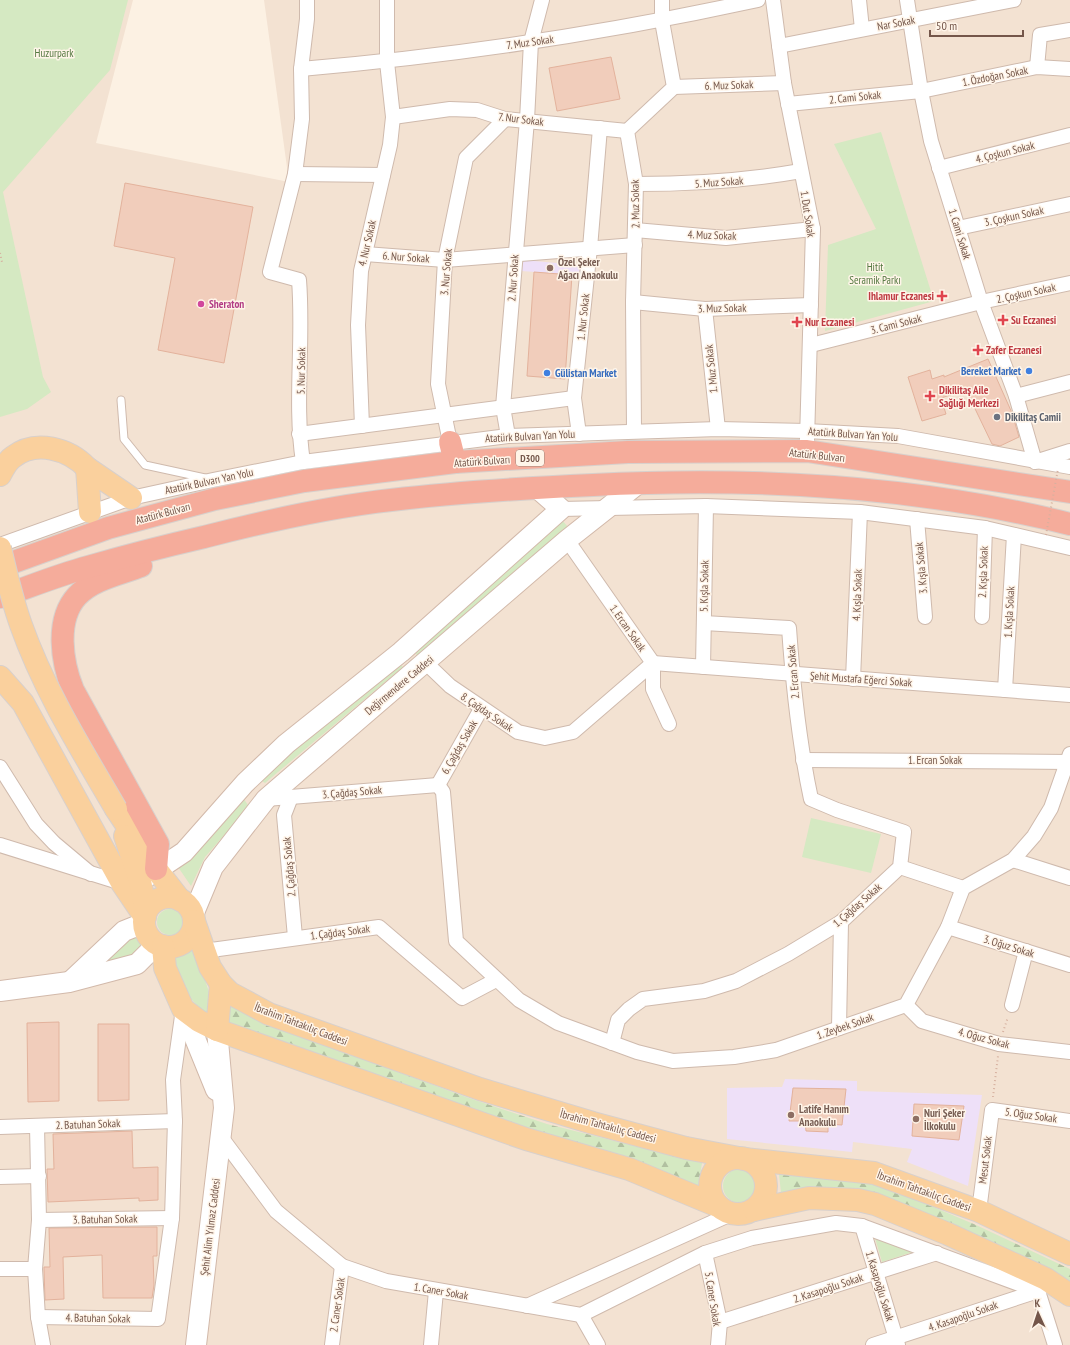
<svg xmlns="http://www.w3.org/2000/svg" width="1070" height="1345" font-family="'PT Sans Narrow',sans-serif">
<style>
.residential{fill:#f3e2d2}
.education{fill:#eee0f8}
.green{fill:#d5e9c2}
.forest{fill:url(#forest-firs)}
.building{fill:#f1cdbb;stroke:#e3b29c}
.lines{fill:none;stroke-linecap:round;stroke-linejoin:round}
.lane-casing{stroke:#cfbaad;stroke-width:9}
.street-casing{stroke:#cfbaad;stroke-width:16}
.secondary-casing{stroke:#d2b9aa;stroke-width:22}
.primary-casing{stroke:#d8d0cc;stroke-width:24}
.highway-casing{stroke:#d8d0cc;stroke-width:24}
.path{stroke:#d6b09f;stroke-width:2;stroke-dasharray:1 3;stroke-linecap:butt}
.lane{stroke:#fff;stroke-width:7}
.street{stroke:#fff;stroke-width:14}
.secondary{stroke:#fff;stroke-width:20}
.primary{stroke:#fad09d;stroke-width:22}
.highway{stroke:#f5ac9b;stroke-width:22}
.primary-bridge-casing{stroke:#d8d0cc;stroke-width:24;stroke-linecap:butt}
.path-bridge{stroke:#d6b09f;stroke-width:2;stroke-dasharray:1 3;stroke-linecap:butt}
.primary-bridge{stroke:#fad09d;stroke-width:22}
.education-dot{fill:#8d6e63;stroke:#fff5e9;stroke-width:1.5}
.health-dot{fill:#e0444e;stroke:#fff5e9;stroke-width:1.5}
.hotel-dot{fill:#d1479c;stroke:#fff5e9;stroke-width:1.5}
.shop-dot{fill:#3f7fe0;stroke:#fff5e9;stroke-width:1.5}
.worship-dot{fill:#6b7280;stroke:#fff5e9;stroke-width:1.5}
.labels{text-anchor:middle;stroke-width:3;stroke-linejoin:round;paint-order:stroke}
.shield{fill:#fff5e9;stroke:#9e867a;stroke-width:1}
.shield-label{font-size:10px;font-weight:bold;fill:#74564a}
.street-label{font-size:11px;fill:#74564a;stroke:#fff5e9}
.park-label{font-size:11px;fill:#567942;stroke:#fff5e9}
.education-label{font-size:11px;font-weight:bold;fill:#785e54;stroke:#fff5e9;text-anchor:start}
.health-label{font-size:11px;font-weight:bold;fill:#be3a42;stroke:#fff5e9;text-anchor:start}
.hotel-label{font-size:11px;font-weight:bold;fill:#b23c85;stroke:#fff5e9;text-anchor:start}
.shop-label{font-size:11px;font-weight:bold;fill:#366cbe;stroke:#fff5e9;text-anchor:end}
.worship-label{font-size:11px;font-weight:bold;fill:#5b616d;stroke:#fff5e9;text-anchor:start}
</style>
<defs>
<pattern id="forest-firs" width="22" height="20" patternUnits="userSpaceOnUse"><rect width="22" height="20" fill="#d5e9c2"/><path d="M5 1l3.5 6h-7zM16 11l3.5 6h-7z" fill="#b1c0a0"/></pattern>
</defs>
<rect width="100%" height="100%" fill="#fcf1e3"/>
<polygon class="residential" points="0,0 133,0 96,143 289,182 264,0 1070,0 1070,1345 0,1345"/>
<g class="education">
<polygon points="522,260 580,265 579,275 521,271"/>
<polygon points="785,1079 857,1081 857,1091 982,1095 968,1186 907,1162 912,1149 853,1142 852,1152 727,1139 727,1088 782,1087"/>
</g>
<g class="green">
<polygon points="0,0 128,0 110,70 3,192 43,377 51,392 27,409 0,417"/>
<polygon points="881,132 934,301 825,331 828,245 876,229 834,144"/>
<polygon points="562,520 568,527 419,657 412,650"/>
<polygon points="398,662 403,667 265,783 259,779"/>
<polygon points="243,798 248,805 248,808 205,857 191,886 178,867"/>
<polygon points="811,818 881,834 871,873 802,857"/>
<circle cx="170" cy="922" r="13"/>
<path d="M133 936C140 939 141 943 141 951L91 972Z"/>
<path d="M193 944 213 1004 210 1015C190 1005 178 979 170 959Z"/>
<circle cx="740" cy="1186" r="17"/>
<polygon points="875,1238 916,1251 882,1262"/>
</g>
<g class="forest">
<polygon points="225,1000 262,1022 466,1097 547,1124 702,1163 698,1187 532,1132 226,1024"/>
<polygon points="779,1174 876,1184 891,1189 976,1225 1070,1269 1070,1282 1060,1275 982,1237 781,1193"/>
</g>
<g class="building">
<polygon points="611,57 620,99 557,111 549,68"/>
<polygon points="125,183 253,207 224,363 158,350 175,258 114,246"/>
<polygon points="534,272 572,275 565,379 527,376"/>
<polygon points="988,359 1012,413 1019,437 1000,446 992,444 966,390 941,398 946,414 922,421 908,377 930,370 932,379 944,375 944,377"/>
<polygon points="59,1022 59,1101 28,1102 27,1023"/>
<polygon points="98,1024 129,1024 129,1100 98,1101"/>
<polygon points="793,1088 846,1089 842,1125 828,1124 828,1132 806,1131 805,1121 789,1121"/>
<polygon points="914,1104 964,1106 959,1140 912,1136"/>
<polygon points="132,1131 133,1168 158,1167 158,1200 139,1201 139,1198 48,1202 47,1169 54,1169 53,1134"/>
<polygon points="157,1227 157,1256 153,1256 154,1285 152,1298 103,1298 102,1255 63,1257 64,1299 45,1300 44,1269 44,1267 50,1267 49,1228"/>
</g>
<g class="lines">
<defs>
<polyline id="lane" points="121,400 124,439 145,465 205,478"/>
<g id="street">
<polyline points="773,0 784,83 813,229 807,440"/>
<polyline points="859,0 862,29"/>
<polyline points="907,0 921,91 931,141 981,302 1016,396 1035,462 1070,451"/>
<polyline points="779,46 1014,0"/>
<polyline points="1037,67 1040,35 1070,30"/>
<path d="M301 69C454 56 607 33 758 0"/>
<polyline points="674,87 784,83"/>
<polyline points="788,104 921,91 1037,67 1070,69"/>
<polyline points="393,117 450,109 477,110 505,119 627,131"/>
<polyline points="939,168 1070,135"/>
<polyline points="295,174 383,175"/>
<path d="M636 184C693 184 745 181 801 171"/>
<polyline points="958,228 1070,204"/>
<polyline points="635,230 726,238 813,229"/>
<polyline points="365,254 445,260 635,245"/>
<polyline points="633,302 705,309 811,305"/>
<polyline points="705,309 718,429"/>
<polyline points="811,345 981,302 1070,283"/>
<polyline points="1016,396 1070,382"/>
<polyline points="362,426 358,325 361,271 390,145 393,117 387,62 387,0"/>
<polyline points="634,431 633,302 636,184 627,131 674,87 662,21 662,0"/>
<polyline points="299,434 574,398"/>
<polyline points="579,434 574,398 590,248 600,128"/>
<polyline points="508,436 503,407 527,120 531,42 542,0"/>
<polyline points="450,442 438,384 445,260 466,158 505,119"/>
<path d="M303 462C294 402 304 341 299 280L270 272 295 174 302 119 301 69 307 19V0"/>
<polyline points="561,509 706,506 860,512 985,528 1070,548"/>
<polyline points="917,519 925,617"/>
<polyline points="567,540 653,663 653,689 669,724"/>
<polyline points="0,545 131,498 213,480 303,462 508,436 718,429 807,431 898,436 1070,467"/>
<polyline points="982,617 985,528"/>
<polyline points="426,663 450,686 518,732 545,738 573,732 653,663 1070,695"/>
<polyline points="703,667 706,506"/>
<polyline points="853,679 860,512"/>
<polyline points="1005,690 1014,535"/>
<polyline points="803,760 1070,762"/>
<polyline points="0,767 36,824 54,843 91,874"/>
<polyline points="438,785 443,792 456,941 519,1000 558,1023 637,1052 673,1061 734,1057 776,1050 906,1005 948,927 963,888 1013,860 1034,836 1051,808 1070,754"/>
<polyline points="438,785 481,709"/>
<polyline points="291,797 284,815 295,937"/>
<polyline points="266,799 438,785"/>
<polyline points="0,845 122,883"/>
<polyline points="1013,860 1070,878"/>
<polyline points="900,867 963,888"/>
<polyline points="948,927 1070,965"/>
<polyline points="204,951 379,927 462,998 496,980"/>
<polyline points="906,1005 922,1021 999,1044 1070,1052"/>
<polyline points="1012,1005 1026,951"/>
<polyline points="839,1028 841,922"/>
<path d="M612 1043 618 1020 629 1009 643 999 704 991 736 981 788 954 841 922 900 867 904 832 837 810 811 799C799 743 793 685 789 628L704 623"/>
<polyline points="37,1126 39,1220 35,1269 38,1317 43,1345"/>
<polyline points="0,1127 175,1121"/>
<polyline points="221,1137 276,1211 342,1266 386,1281 581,1315 705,1253 752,1238 836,1223 862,1226 1038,1291 1055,1345"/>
<polyline points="0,1177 39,1176"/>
<polyline points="979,1211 992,1110 1070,1121"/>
<polyline points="39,1220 172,1218"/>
<polyline points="862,1226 898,1345"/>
<polyline points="705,1253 720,1322 718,1345"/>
<polyline points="0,1269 35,1269"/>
<polyline points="527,1306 731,1214"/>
<polyline points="581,1315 598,1345"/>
<polyline points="38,1317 158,1319 172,1218 175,1121 173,1080 183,1009"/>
<polyline points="720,1322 937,1253"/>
<polyline points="332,1345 342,1266"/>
<polyline points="431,1345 436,1291"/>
<polyline points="873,1345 1038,1291 1040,1288"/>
</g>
<g id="secondary">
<polyline points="145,878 184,852 245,783 286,744 401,652 561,509 537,488"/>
<polyline points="193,915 213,867 266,799 567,540 639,483"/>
<polyline points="72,980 124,931 144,923"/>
<polyline points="0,991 69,982 137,964 157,944"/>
<polyline points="183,1009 216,1090"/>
<polyline points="196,1345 224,1108 217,1030"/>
</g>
<g id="primary">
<path d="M0 475C3 469 7 461 13 457 36 439 69 449 87 468"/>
<polyline points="90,512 87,468 131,498"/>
<polyline points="0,677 23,703 122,883 145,917"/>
<polyline points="116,809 156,869 180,900"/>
<polyline points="125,836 140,881 146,912"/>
<circle cx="169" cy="922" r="25"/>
<polyline points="194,921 210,967 221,984 230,993 269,1014 480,1089 593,1123 686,1148 744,1159 874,1173 979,1211 1070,1254"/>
<polyline points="163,946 165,968 183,1009 199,1021 217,1030 526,1139 629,1169 718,1206"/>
<polyline points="217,1030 221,984"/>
<circle cx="738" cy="1186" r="28"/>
<polyline points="754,1210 809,1198 858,1200 875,1204 948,1234 1046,1279 1070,1295"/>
</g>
<g id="highway">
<polyline points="450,442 455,462"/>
<path d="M141 566C120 574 93 579 77 596 55 620 62 663 73 690L158 844 156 869"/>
<polyline points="0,567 108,528 215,499 304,481 455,462 628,452 807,451 1070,492"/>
<path d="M0 597C29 587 58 575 88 567 126 556 165 546 204 537 266 521 328 507 391 500 458 492 526 488 593 485 753 477 914 485 1070 524"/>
</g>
</defs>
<use href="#lane" class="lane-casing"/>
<use href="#street" class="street-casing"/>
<use href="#secondary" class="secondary-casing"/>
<use href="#primary" class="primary-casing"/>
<use href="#highway" class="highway-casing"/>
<g class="path">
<polyline points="0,253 2,262 0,262"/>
<polyline points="1003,1032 1008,1017"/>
<polyline points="993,1097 998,1056"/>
</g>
<use href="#lane" class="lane"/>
<use href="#street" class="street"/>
<use href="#secondary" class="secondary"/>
<use href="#primary" class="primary"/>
<use href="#highway" class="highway"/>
<defs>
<path id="primary-bridge" d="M0 548C6 574 12 600 21 625 44 690 81 749 116 809"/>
</defs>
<use href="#primary-bridge" class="primary-bridge-casing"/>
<polyline class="path-bridge" points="1046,535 1058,469"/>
<use href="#primary-bridge" class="primary-bridge"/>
</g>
<g class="education-dot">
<circle cx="550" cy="268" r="4"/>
<circle cx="791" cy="1115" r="4"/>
<circle cx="916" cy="1119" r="4"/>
</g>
<g class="health-dot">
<path d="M940 290h4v4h4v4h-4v4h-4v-4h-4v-4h4z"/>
<path d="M1001 314h4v4h4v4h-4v4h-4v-4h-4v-4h4z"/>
<path d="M795 316h4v4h4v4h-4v4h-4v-4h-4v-4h4z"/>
<path d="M976 344h4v4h4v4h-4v4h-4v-4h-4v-4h4z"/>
<path d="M928 390h4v4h4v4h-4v4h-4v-4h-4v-4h4z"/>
</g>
<circle class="hotel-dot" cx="201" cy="304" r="4"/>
<g class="shop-dot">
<circle cx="1029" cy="371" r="4"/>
<circle cx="547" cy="373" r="4"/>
</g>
<circle class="worship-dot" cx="997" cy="417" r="4"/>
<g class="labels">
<rect class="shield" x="516" y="450" width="28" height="16" rx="3"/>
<g class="shield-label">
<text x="530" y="462">D300</text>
</g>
<g class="street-label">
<text transform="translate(896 23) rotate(-11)" y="4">Nar Sokak</text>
<text transform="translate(530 42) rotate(-8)" y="4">7. Muz Sokak</text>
<text transform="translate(995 76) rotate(-11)" y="4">1. Özdoğan Sokak</text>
<text transform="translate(729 85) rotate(-2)" y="4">6. Muz Sokak</text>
<text transform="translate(855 97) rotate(-6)" y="4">2. Cami Sokak</text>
<text transform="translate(521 119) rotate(7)" y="4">7. Nur Sokak</text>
<text transform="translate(1005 152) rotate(-14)" y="4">4. Çoşkun Sokak</text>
<text transform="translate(719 182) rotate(-4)" y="4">5. Muz Sokak</text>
<text transform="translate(635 204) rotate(-91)" y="4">2. Muz Sokak</text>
<text transform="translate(808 214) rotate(81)" y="4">1. Dut Sokak</text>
<text transform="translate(1014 216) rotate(-12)" y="4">3. Çoşkun Sokak</text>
<text transform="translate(960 234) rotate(73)" y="4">1. Cami Sokak</text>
<text transform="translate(712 235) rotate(2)" y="4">4. Muz Sokak</text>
<text transform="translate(367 243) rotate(-77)" y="4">4. Nur Sokak</text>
<text transform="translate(406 257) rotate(4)" y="4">6. Nur Sokak</text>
<text transform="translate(446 272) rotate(-85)" y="4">3. Nur Sokak</text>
<text transform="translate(513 278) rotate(-86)" y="4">2. Nur Sokak</text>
<text transform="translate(1026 293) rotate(-12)" y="4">2. Çoşkun Sokak</text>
<text transform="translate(722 308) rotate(-1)" y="4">3. Muz Sokak</text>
<text transform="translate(583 317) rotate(-84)" y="4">1. Nur Sokak</text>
<text transform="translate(896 324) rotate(-14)" y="4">3. Cami Sokak</text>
<text transform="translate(711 369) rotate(-96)" y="4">1. Muz Sokak</text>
<text transform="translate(301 371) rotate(-89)" y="4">5. Nur Sokak</text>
<text transform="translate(853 434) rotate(4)" y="4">Atatürk Bulvarı Yan Yolu</text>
<text transform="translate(530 436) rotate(-3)" y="4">Atatürk Bulvarı Yan Yolu</text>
<text transform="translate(817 455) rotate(6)" y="4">Atatürk Bulvarı</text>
<text transform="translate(482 461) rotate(-4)" y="4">Atatürk Bulvarı</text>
<text transform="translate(209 481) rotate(-12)" y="4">Atatürk Bulvarı Yan Yolu</text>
<text transform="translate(163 513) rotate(-15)" y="4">Atatürk Bulvarı</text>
<text transform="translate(921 568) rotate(-95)" y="4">3. Kışla Sokak</text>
<text transform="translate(983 572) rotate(-88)" y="4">2. Kışla Sokak</text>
<text transform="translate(704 586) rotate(-89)" y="4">5. Kışla Sokak</text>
<text transform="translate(857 595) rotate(-88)" y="4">4. Kışla Sokak</text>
<text transform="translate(1009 612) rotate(-87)" y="4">1. Kışla Sokak</text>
<text transform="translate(628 628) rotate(55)" y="4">1. Ercan Sokak</text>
<text transform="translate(793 672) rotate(-95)" y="4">2. Ercan Sokak</text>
<text transform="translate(861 679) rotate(4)" y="4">Şehit Mustafa Eğerci Sokak</text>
<text transform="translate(399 685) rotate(-40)" y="4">Değirmendere Caddesi</text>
<text transform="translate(487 712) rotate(34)" y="4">8. Çağdaş Sokak</text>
<text transform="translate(459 747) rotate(-60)" y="4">6. Çağdaş Sokak</text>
<text x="935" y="764">1. Ercan Sokak</text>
<text transform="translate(352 792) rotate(-5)" y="4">3. Çağdaş Sokak</text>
<text transform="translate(289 867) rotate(-95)" y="4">2. Çağdaş Sokak</text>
<text transform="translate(857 905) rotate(-41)" y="4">1. Çağdaş Sokak</text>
<text transform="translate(340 932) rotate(-7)" y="4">1. Çağdaş Sokak</text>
<text transform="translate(1009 946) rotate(17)" y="4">3. Oğuz Sokak</text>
<text transform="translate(301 1024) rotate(21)" y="4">İbrahim Tahtakılıç Caddesi</text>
<text transform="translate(845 1026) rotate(-19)" y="4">1. Zeybek Sokak</text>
<text transform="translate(984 1038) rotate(15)" y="4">4. Oğuz Sokak</text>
<text transform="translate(1031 1115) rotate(8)" y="4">5. Oğuz Sokak</text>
<text transform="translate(88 1124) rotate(-2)" y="4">2. Batuhan Sokak</text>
<text transform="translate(608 1126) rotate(15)" y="4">İbrahim Tahtakılıç Caddesi</text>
<text transform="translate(985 1160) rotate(-83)" y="4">Mesut Sokak</text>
<text transform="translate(924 1191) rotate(20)" y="4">İbrahim Tahtakılıç Caddesi</text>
<text transform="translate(105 1219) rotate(-1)" y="4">3. Batuhan Sokak</text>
<text transform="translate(210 1227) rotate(-83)" y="4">Şehit Alim Yılmaz Caddesi</text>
<text transform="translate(880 1286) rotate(73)" y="4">1. Kasapoğlu Sokak</text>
<text transform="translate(828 1288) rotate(-18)" y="4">2. Kasapoğlu Sokak</text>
<text transform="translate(441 1291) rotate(10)" y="4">1. Caner Sokak</text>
<text transform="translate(713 1299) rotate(81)" y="4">5. Caner Sokak</text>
<text transform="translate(337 1305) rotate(-82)" y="4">2. Caner Sokak</text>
<text transform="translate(963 1316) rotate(-19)" y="4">4. Kasapoğlu Sokak</text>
<text transform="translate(98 1318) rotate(1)" y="4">4. Batuhan Sokak</text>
</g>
<g class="park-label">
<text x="54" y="57">Huzurpark</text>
<text x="875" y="271">Hitit<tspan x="875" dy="13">Seramik Parkı</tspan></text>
</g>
<g class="education-label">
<text x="558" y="266">Özel Şeker<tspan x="558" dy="13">Ağacı Anaokulu</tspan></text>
<text x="799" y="1113">Latife Hanım<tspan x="799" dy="13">Anaokulu</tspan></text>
<text x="924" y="1117">Nuri Şeker<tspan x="924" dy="13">İlkokulu</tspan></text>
</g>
<g class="health-label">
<text x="934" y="300" text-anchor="end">Ihlamur Eczanesi</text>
<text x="1011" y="324">Su Eczanesi</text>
<text x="805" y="326">Nur Eczanesi</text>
<text x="986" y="354">Zafer Eczanesi</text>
<text x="939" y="394">Dikilitaş Aile<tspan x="939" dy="13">Sağlığı Merkezi</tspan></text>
</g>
<g class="hotel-label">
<text x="209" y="308">Sheraton</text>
</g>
<g class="shop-label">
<text x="1021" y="375">Bereket Market</text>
<text x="555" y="377" text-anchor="start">Gülistan Market</text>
</g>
<g class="worship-label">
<text x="1005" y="421">Dikilitaş Camii</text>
</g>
</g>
<g transform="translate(1038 1313) rotate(357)" stroke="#fff5e9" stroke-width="3" paint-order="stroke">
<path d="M0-3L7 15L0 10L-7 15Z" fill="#74564a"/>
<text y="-6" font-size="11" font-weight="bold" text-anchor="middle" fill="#74564a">K</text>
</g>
<path d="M930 30v6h93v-6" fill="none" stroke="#74564a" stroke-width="2"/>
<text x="936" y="30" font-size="12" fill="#74564a" stroke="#fff5e9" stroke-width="3" paint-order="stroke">50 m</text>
</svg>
